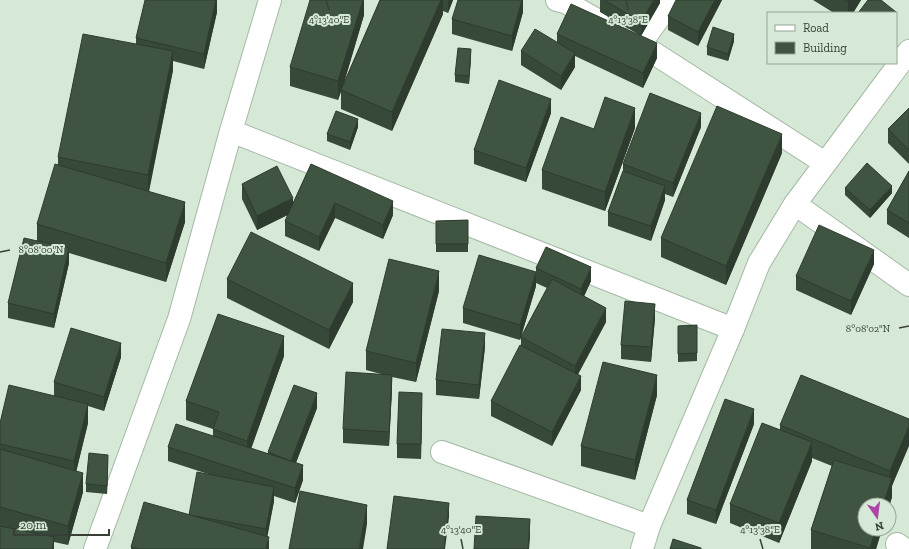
<svg xmlns="http://www.w3.org/2000/svg" width="909" height="549" font-family="'Zilla Slab',serif">
<style>
.lines{fill:none;stroke-linecap:round;stroke-linejoin:round}
.minor-casing{stroke:#a5b8a6;stroke-width:24}
.minor{stroke:#fff;stroke-width:22}
.wall{fill:#374938}
.shaded-wall{fill:#2d3c2e}
.building{fill:#405541;stroke:#2d3c2e}
.ticks{fill:none;stroke:#373f37;stroke-width:1.5}
.ticks-label{font-size:10px;text-anchor:middle;fill:#373f37;stroke:#d5e9d6;stroke-width:4;stroke-linejoin:round;paint-order:stroke}
</style>
<rect width="100%" height="100%" fill="#d5e9d6"/>
<g class="lines">
<defs>
<g id="minor">
<polyline points="557,0 565,2 597,20"/>
<polyline points="632,39 825,163"/>
<polyline points="640,44 672,0"/>
<polyline points="231,131 733,329"/>
<polyline points="795,204 909,285"/>
<polyline points="442,452 649,526"/>
<polyline points="897,544 904,549"/>
<polyline points="95,549 179,319 231,131 270,0"/>
<polyline points="642,549 649,526 733,329 759,263 795,204 909,51"/>
</g>
</defs>
<use href="#minor" class="minor-casing"/>
<use href="#minor" class="minor"/>
</g>
<g class="wall">
<polygon points="217,0 217,12 204,69 173,61 173,70 149,192 185,222 166,282 69,253 69,263 54,328 8,318 8,303 37,241 37,224 58,165 58,157 136,44 136,38"/>
<polygon points="364,0 364,15 343,85 380,0 453,0 448,13 443,11 443,14 392,131 341,109 341,92 338,100 290,86 290,67"/>
<polygon points="523,0 523,12 512,51 452,34 452,19"/>
<polygon points="600,0 660,0 660,3 641,36 600,12"/>
<polygon points="722,0 698,46 668,30 668,16"/>
<polygon points="813,0 861,0 853,13 834,13"/>
<polygon points="557,34 657,58 643,88 575,56 575,67 561,90 521,65 521,51 557,43"/>
<polygon points="734,41 728,61 707,55 707,47"/>
<polygon points="471,57 469,84 455,82 455,75"/>
<polygon points="909,108 909,164 888,143 888,129"/>
<polygon points="551,113 526,182 474,164 474,150"/>
<polygon points="358,127 350,150 327,141 327,134"/>
<polygon points="701,127 673,197 665,194 665,200 651,241 608,226 608,212 623,172 623,164"/>
<polygon points="635,128 605,211 542,189 542,170"/>
<polygon points="782,153 726,285 661,257 661,238"/>
<polygon points="311,164 393,215 383,239 335,218 319,251 285,236 285,221 288,215 257,230 242,199 242,184 293,203"/>
<polygon points="909,171 909,238 887,224 887,210"/>
<polygon points="845,188 892,193 870,218 845,195"/>
<polygon points="468,220 468,252 436,252 436,221"/>
<polygon points="874,264 851,315 796,290 796,276"/>
<polygon points="536,268 591,281 584,296 606,322 578,374 581,390 552,446 491,416 491,401 521,346 521,337 520,340 463,323 463,308 536,286 521,337 547,288 536,283"/>
<polygon points="227,279 353,302 329,349 227,298"/>
<polygon points="439,291 416,382 392,377 392,389 389,446 343,443 343,429 381,374 366,370 366,351"/>
<polygon points="655,318 651,362 621,359 621,345"/>
<polygon points="697,325 697,361 678,362 678,326"/>
<polygon points="485,347 479,399 436,395 436,380"/>
<polygon points="284,356 251,449 268,454 268,452 317,408 296,463 303,480 295,503 274,496 274,501 267,536 269,549 131,549 131,547 189,515 208,474 168,461 168,447 213,436 213,429 186,420 186,401"/>
<polygon points="121,357 104,411 88,406 88,423 76,471 83,492 68,545 54,542 54,549 0,549 0,423 54,396 54,382"/>
<polygon points="657,395 635,480 581,466 581,446"/>
<polygon points="422,407 421,459 397,458 397,444"/>
<polygon points="909,419 892,486 892,497 876,549 811,549 811,530 832,466 812,458 812,461 779,543 730,523 730,504 780,430 780,425"/>
<polygon points="754,424 716,524 687,514 687,500"/>
<polygon points="108,462 107,494 86,492 86,484"/>
</g>
<g class="shaded-wall">
<polygon points="216,0 217,0 217,12 204,69 204,54"/>
<polygon points="363,0 364,0 364,15 342,90 341,90 338,100 338,81"/>
<polygon points="441,0 443,0 443,14 392,131 392,112"/>
<polygon points="448,0 453,0 448,13"/>
<polygon points="522,0 523,0 523,12 512,51 512,36"/>
<polygon points="654,0 660,0 660,3 641,36 641,22"/>
<polygon points="715,0 722,0 698,46 698,32"/>
<polygon points="849,0 861,0 853,13 848,13 848,2"/>
<polygon points="734,34 734,41 728,61 728,54"/>
<polygon points="657,43 657,58 643,88 643,73"/>
<polygon points="471,49 471,57 469,84 469,76"/>
<polygon points="173,51 173,70 148,194 148,175"/>
<polygon points="575,53 575,67 561,90 561,76"/>
<polygon points="551,99 551,113 526,182 526,168"/>
<polygon points="635,108 635,128 605,211 605,192"/>
<polygon points="701,113 701,127 673,197 673,183"/>
<polygon points="358,119 358,127 350,150 350,142"/>
<polygon points="782,134 782,153 726,285 726,266"/>
<polygon points="665,186 665,200 651,241 651,226"/>
<polygon points="892,186 892,193 870,218 870,210"/>
<polygon points="293,198 293,212 257,230 257,216"/>
<polygon points="393,201 393,215 383,239 383,225"/>
<polygon points="185,202 185,222 166,282 166,263"/>
<polygon points="335,203 335,218 319,251 319,237"/>
<polygon points="69,248 69,263 54,328 54,314"/>
<polygon points="874,250 874,264 851,315 851,301"/>
<polygon points="591,267 591,281 581,303 581,289"/>
<polygon points="439,271 439,291 416,382 416,363"/>
<polygon points="536,272 536,286 520,340 520,325"/>
<polygon points="353,283 353,302 329,349 329,330"/>
<polygon points="655,304 655,318 651,362 651,347"/>
<polygon points="606,308 606,322 575,380 575,366"/>
<polygon points="485,333 485,347 479,399 479,385"/>
<polygon points="284,336 284,356 247,460 247,441"/>
<polygon points="121,343 121,357 104,411 104,397"/>
<polygon points="392,375 392,389 389,446 389,432"/>
<polygon points="657,375 657,395 635,480 635,460"/>
<polygon points="581,376 581,390 552,446 552,432"/>
<polygon points="317,393 317,408 291,475 291,461"/>
<polygon points="422,393 422,407 421,459 421,444"/>
<polygon points="88,404 88,423 74,481 74,461"/>
<polygon points="754,409 754,424 716,524 716,510"/>
<polygon points="909,426 909,446 892,486 892,497 889,507 889,505 883,505 890,484 890,471"/>
<polygon points="812,442 812,461 779,543 779,523"/>
<polygon points="108,455 108,462 107,494 107,486"/>
<polygon points="303,465 303,480 295,503 295,488"/>
<polygon points="83,473 83,492 68,545 68,526"/>
<polygon points="274,487 274,501 266,544 266,529"/>
<polygon points="449,503 449,517 445,549 444,549"/>
<polygon points="367,505 367,524 363,549 359,549"/>
<polygon points="530,519 530,538 529,549 528,549"/>
<polygon points="876,529 882,529 876,549 870,549"/>
<polygon points="54,537 54,549 52,549"/>
<polygon points="269,537 269,549 266,549"/>
</g>
<g class="building">
<polygon points="145,0 216,0 204,54 136,38"/>
<polygon points="310,0 363,0 338,81 290,67"/>
<polygon points="380,0 441,0 392,112 341,90"/>
<polygon points="458,0 522,0 512,36 452,19"/>
<polygon points="604,0 654,0 641,22"/>
<polygon points="676,0 715,0 698,32 668,16"/>
<polygon points="844,0 849,0 848,2"/>
<polygon points="868,0 881,0 896,12 895,13 858,13"/>
<polygon points="571,4 657,43 643,73 557,34"/>
<polygon points="713,27 734,34 728,54 707,47"/>
<polygon points="535,29 575,53 561,76 521,51"/>
<polygon points="83,34 173,51 148,175 58,157"/>
<polygon points="458,48 471,49 469,76 455,75"/>
<polygon points="499,80 551,99 526,168 474,150"/>
<polygon points="650,93 701,113 673,183 623,164"/>
<polygon points="605,97 635,108 605,192 542,170 561,117 594,129"/>
<polygon points="717,106 782,134 726,266 661,238"/>
<polygon points="909,108 909,150 888,129"/>
<polygon points="336,111 358,119 350,142 327,134"/>
<polygon points="867,163 892,186 870,210 845,188"/>
<polygon points="55,164 185,202 166,263 37,224"/>
<polygon points="311,164 393,201 383,225 335,203 319,237 285,221"/>
<polygon points="277,166 293,198 257,216 242,184"/>
<polygon points="623,171 665,186 651,226 608,212"/>
<polygon points="909,171 909,223 887,210"/>
<polygon points="468,220 468,244 436,244 436,221"/>
<polygon points="819,225 874,250 851,301 796,276"/>
<polygon points="251,232 353,283 329,330 227,279"/>
<polygon points="24,238 69,248 54,314 8,303"/>
<polygon points="546,247 591,267 581,289 536,268"/>
<polygon points="479,255 536,272 520,325 463,308"/>
<polygon points="389,259 439,271 416,363 366,351"/>
<polygon points="552,279 606,308 575,366 521,337"/>
<polygon points="625,301 655,304 651,347 621,345"/>
<polygon points="218,314 284,336 247,441 213,429 219,412 186,401"/>
<polygon points="697,325 697,353 678,354 678,326"/>
<polygon points="71,328 121,343 104,397 54,382"/>
<polygon points="442,329 485,333 479,385 436,380"/>
<polygon points="520,345 581,376 552,432 491,401"/>
<polygon points="603,362 657,375 635,460 581,446"/>
<polygon points="346,372 392,375 389,432 343,429"/>
<polygon points="801,375 909,419 909,426 890,471 780,425"/>
<polygon points="9,385 88,404 74,461 0,444 0,423"/>
<polygon points="294,385 317,393 291,461 268,452"/>
<polygon points="399,392 422,393 421,444 397,444"/>
<polygon points="725,399 754,409 716,510 687,500"/>
<polygon points="762,423 812,442 779,523 730,504"/>
<polygon points="176,424 303,465 295,488 168,447"/>
<polygon points="0,449 83,473 68,526 0,507"/>
<polygon points="89,453 108,455 107,486 86,484"/>
<polygon points="834,460 892,478 883,505 865,505 865,529 876,529 870,548 811,530"/>
<polygon points="197,472 274,487 266,529 189,515"/>
<polygon points="300,491 367,505 359,549 289,549"/>
<polygon points="394,496 449,503 444,549 387,549"/>
<polygon points="144,502 269,537 266,549 140,549 131,547"/>
<polygon points="476,516 530,519 528,549 474,549"/>
<polygon points="0,526 54,537 52,549 0,549"/>
<polygon points="673,539 701,548 701,549 670,549"/>
</g>
<path class="ticks" d="M326 0 329 10M626 0 628 10M0 252 10 250M899 328 909 326M461 539 463 549M760 539 763 549"/>
<g class="ticks-label">
<text x="329" y="23">4°13'40"E</text>
<text x="628" y="23">4°13'38"E</text>
<text x="41" y="253">8°08'00"N</text>
<text x="868" y="332">8°08'02"N</text>
<text x="461" y="533">4°13'40"E</text>
<text x="760" y="533">4°13'38"E</text>
</g>
<rect x="767" y="12" width="130" height="52" fill="#d5e9d6" stroke="#96a596"/>
<rect x="775" y="25" width="20" height="6" fill="#ffffff" stroke="#96a596"/>
<text x="803" y="32" font-size="12" fill="#373f37">Road</text>
<rect x="775" y="42" width="20" height="12" fill="#405541" stroke="#96a596"/>
<text x="803" y="52" font-size="12" fill="#373f37">Building</text>
<g transform="translate(877 517) rotate(166)"><circle r="19" fill="#d5e9d6" stroke="#96a596"/>
<path d="M0-3L7 15L0 10L-7 15Z" fill="#ae46a8"/>
<text y="-6" font-size="11" font-weight="bold" text-anchor="middle" fill="#373f37">N</text>
</g>
<path d="M14 529v6h95v-6" fill="none" stroke="#373f37" stroke-width="2"/>
<text x="20" y="529" font-size="12" fill="#373f37" stroke="#d5e9d6" stroke-width="3" paint-order="stroke">20 m</text>
</svg>
